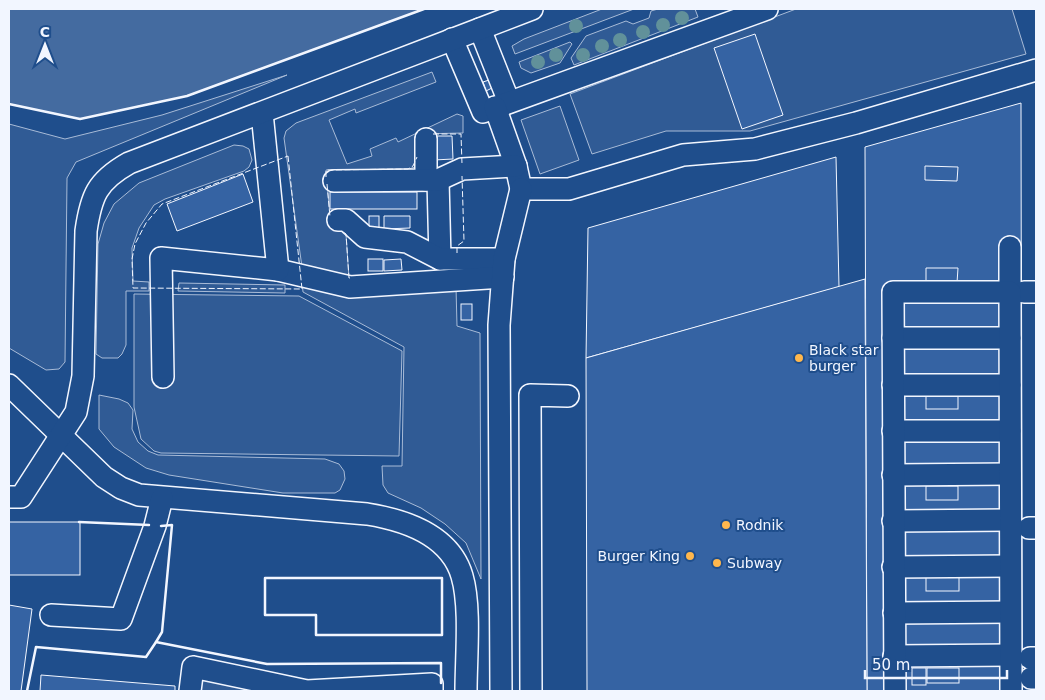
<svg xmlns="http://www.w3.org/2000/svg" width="1045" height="700" font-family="'DejaVu Sans',sans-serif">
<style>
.built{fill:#305b95;stroke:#a8bbd7}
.water{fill:#446ba0;stroke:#a8bbd7}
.building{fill:#3563a3;stroke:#f2f6ff}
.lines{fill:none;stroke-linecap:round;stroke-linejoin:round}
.minor-casing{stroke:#f2f6ff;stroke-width:24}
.minor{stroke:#1f4e8c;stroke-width:21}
.fence{stroke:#f2f6ff;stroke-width:1;stroke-dasharray:6 2.5;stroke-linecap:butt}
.wall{stroke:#f2f6ff;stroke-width:2.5}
.tree{fill:#61919a}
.poi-dot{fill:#ffb74d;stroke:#1f4e8c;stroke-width:2}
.labels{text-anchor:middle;stroke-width:4;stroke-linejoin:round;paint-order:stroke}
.poi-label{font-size:14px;fill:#f2f6ff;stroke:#1f4e8c;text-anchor:start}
</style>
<rect width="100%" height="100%" fill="#1f4e8c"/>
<g class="built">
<polygon points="602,9 634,9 515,54 512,46 524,39"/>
<polygon points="658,9 695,9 698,17 574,65 571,58 586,36 626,21 633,24 649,18 651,11"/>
<polygon points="796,9 1012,9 1026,54 750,131 666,131 592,154 570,94"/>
<polygon points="570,42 572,44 560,63 531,73 521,68 519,62"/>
<polygon points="432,72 436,82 356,113 355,109 329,120 347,164 372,156 370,149 396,138 398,142 457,114 463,116 463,133 417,134 416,162 415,167 409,169 326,170 331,228 339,229 346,234 349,278 302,267 284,138 286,131 296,123"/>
<polygon points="287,75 76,162 67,178 65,362 59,369 46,370 9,348 9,124 65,139 162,115"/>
<polygon points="560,106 579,160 540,174 521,120"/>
<polygon points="234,145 243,146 249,149 252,160 249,167 244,171 165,199 154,205 139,228 132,248 133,281 149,282 149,291 126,291 126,345 122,354 118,358 102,358 96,354 98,244 104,223 114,204 139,183"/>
<polygon points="302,282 456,287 457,326 480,333 481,579 466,543 445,524 421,508 388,493 383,485 382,466 402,466 404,347 303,292"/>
<polygon points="179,283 285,285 285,293 178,291"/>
<polygon points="134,294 299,296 402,351 399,456 161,453 154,451 141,439 134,407"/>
<polygon points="99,395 119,399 128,403 133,410 132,429 138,442 148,451 158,455 325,459 339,464 344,471 345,479 340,490 335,493 283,493 169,475 146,468 114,447 99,429"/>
<polygon points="202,678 261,691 198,691"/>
</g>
<polygon class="water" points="9,9 424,9 187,96 80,119 9,104"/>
<g class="building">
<polygon points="755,34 783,115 742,129 714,48"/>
<polygon points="489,80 492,88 486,91 483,82"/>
<polygon points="1021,103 1022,691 867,691 865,147"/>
<polygon points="434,136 452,136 453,159 434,160"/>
<polygon points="836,157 839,287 586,358 588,228"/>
<polygon points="925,166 958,167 957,181 925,180"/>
<polygon points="243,174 253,202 177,231 167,204"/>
<rect x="330" y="192" width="87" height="17"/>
<rect x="369" y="216" width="10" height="13"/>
<polygon points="384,216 410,216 410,228 384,229"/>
<rect x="368" y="259" width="15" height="12"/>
<polygon points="401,259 402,270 384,271 384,260"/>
<polygon points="926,268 958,268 957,283 926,283"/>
<polygon points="865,279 867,691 587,691 586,358"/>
<rect x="461" y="304" width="11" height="16"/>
<rect x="926" y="395" width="32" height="14"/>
<rect x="926" y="486" width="32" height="14"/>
<rect x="9" y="522" width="71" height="53"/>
<rect x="926" y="577" width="33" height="14"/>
<polygon points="9,605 32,609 21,691 9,691"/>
<rect x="912" y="668" width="14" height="17"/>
<rect x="927" y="668" width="32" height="15"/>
<polygon points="41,675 175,686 175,691 40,691"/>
</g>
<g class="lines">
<defs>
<g id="minor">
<polyline points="480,29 509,102"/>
<polyline points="452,39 483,112 767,9"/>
<polyline points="495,107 516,166 521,189 569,189 683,155 755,149 856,123 1036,70"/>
<polyline points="426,139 426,180"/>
<polyline points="438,180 440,259"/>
<polyline points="334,181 438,180 462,169 516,166"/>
<polyline points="338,220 346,220 365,237 407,242 440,259 504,259"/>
<polyline points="1010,247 1010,292"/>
<polyline points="278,270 350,287 503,277"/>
<polyline points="1024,292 1036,292"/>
<polyline points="893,338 1010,338"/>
<polyline points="163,377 161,258 278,270 262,113"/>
<path d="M9 385 104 477 121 488 139 495 367 514C404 520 450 535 462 576 471 606 466 658 466 691"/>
<polyline points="893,385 1010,385"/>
<polyline points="893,431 1010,431"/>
<polyline points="893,475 1010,474"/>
<path d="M9 497H21L76 412 83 376 86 231C91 196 97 181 129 163L532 9"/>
<polyline points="893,521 1009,520"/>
<polyline points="1029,528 1036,528"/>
<polyline points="893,567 1010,566"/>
<polyline points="894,613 1010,612"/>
<polyline points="51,615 121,619 155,526 162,498"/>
<polyline points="894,656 1011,655"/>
<polyline points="1030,658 1036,658"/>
<polyline points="1031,678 1036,678"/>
<polyline points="190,691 193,667 307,691 432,684 432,691"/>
<polyline points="501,691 499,325 504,259 521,189"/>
<polyline points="531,691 530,395 568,396"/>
<polyline points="895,691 893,292 1010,292 1011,691"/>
</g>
</defs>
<use href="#minor" class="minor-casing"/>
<use href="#minor" class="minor"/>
<g class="fence">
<polyline points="433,134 461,134 462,164"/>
<polygon points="288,156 302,289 133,288 132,259 135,244 146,223 162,204"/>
<polyline points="326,177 326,170 408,169 413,166 417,157"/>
<polyline points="327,184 330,217"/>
<polyline points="343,232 346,234 349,278 351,278"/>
<polyline points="457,253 457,246 464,241 462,176"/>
</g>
<g class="wall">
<polyline points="9,104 80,119 187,96 424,9"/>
<polyline points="79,522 149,525"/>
<polygon points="265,578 442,578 442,635 316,635 316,615 265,615"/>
<polyline points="156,642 162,632 172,525 161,526"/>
<polyline points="27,691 36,647 146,657 156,642 267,664 441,663 441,683"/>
</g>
</g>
<g class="tree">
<circle cx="682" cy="18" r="7"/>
<circle cx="663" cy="25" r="7"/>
<circle cx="576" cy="26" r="7"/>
<circle cx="643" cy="32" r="7"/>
<circle cx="620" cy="40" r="7"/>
<circle cx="602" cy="46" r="7"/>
<circle cx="556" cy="55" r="7"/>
<circle cx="583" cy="55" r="7"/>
<circle cx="538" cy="62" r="7"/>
</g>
<g class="poi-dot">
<circle cx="799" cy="358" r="5"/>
<circle cx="726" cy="525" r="5"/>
<circle cx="690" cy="556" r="5"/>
<circle cx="717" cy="563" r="5"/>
</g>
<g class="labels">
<g class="poi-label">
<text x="809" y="355">Black star<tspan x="809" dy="16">burger</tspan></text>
<text x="736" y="530">Rodnik</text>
<text x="680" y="561" text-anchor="end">Burger King</text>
<text x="727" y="568">Subway</text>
</g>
</g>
<rect width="1045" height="700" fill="none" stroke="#f2f6ff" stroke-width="20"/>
<g transform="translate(45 45)" stroke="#1f4e8c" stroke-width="4" paint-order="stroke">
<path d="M0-4L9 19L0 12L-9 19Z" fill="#f2f6ff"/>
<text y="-8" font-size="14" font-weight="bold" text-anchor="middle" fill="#f2f6ff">С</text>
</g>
<path d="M865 670v8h142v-8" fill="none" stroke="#f2f6ff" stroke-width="2.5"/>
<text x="872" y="670" font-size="15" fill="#f2f6ff" stroke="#1f4e8c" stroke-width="4" paint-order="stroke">50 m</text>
</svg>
